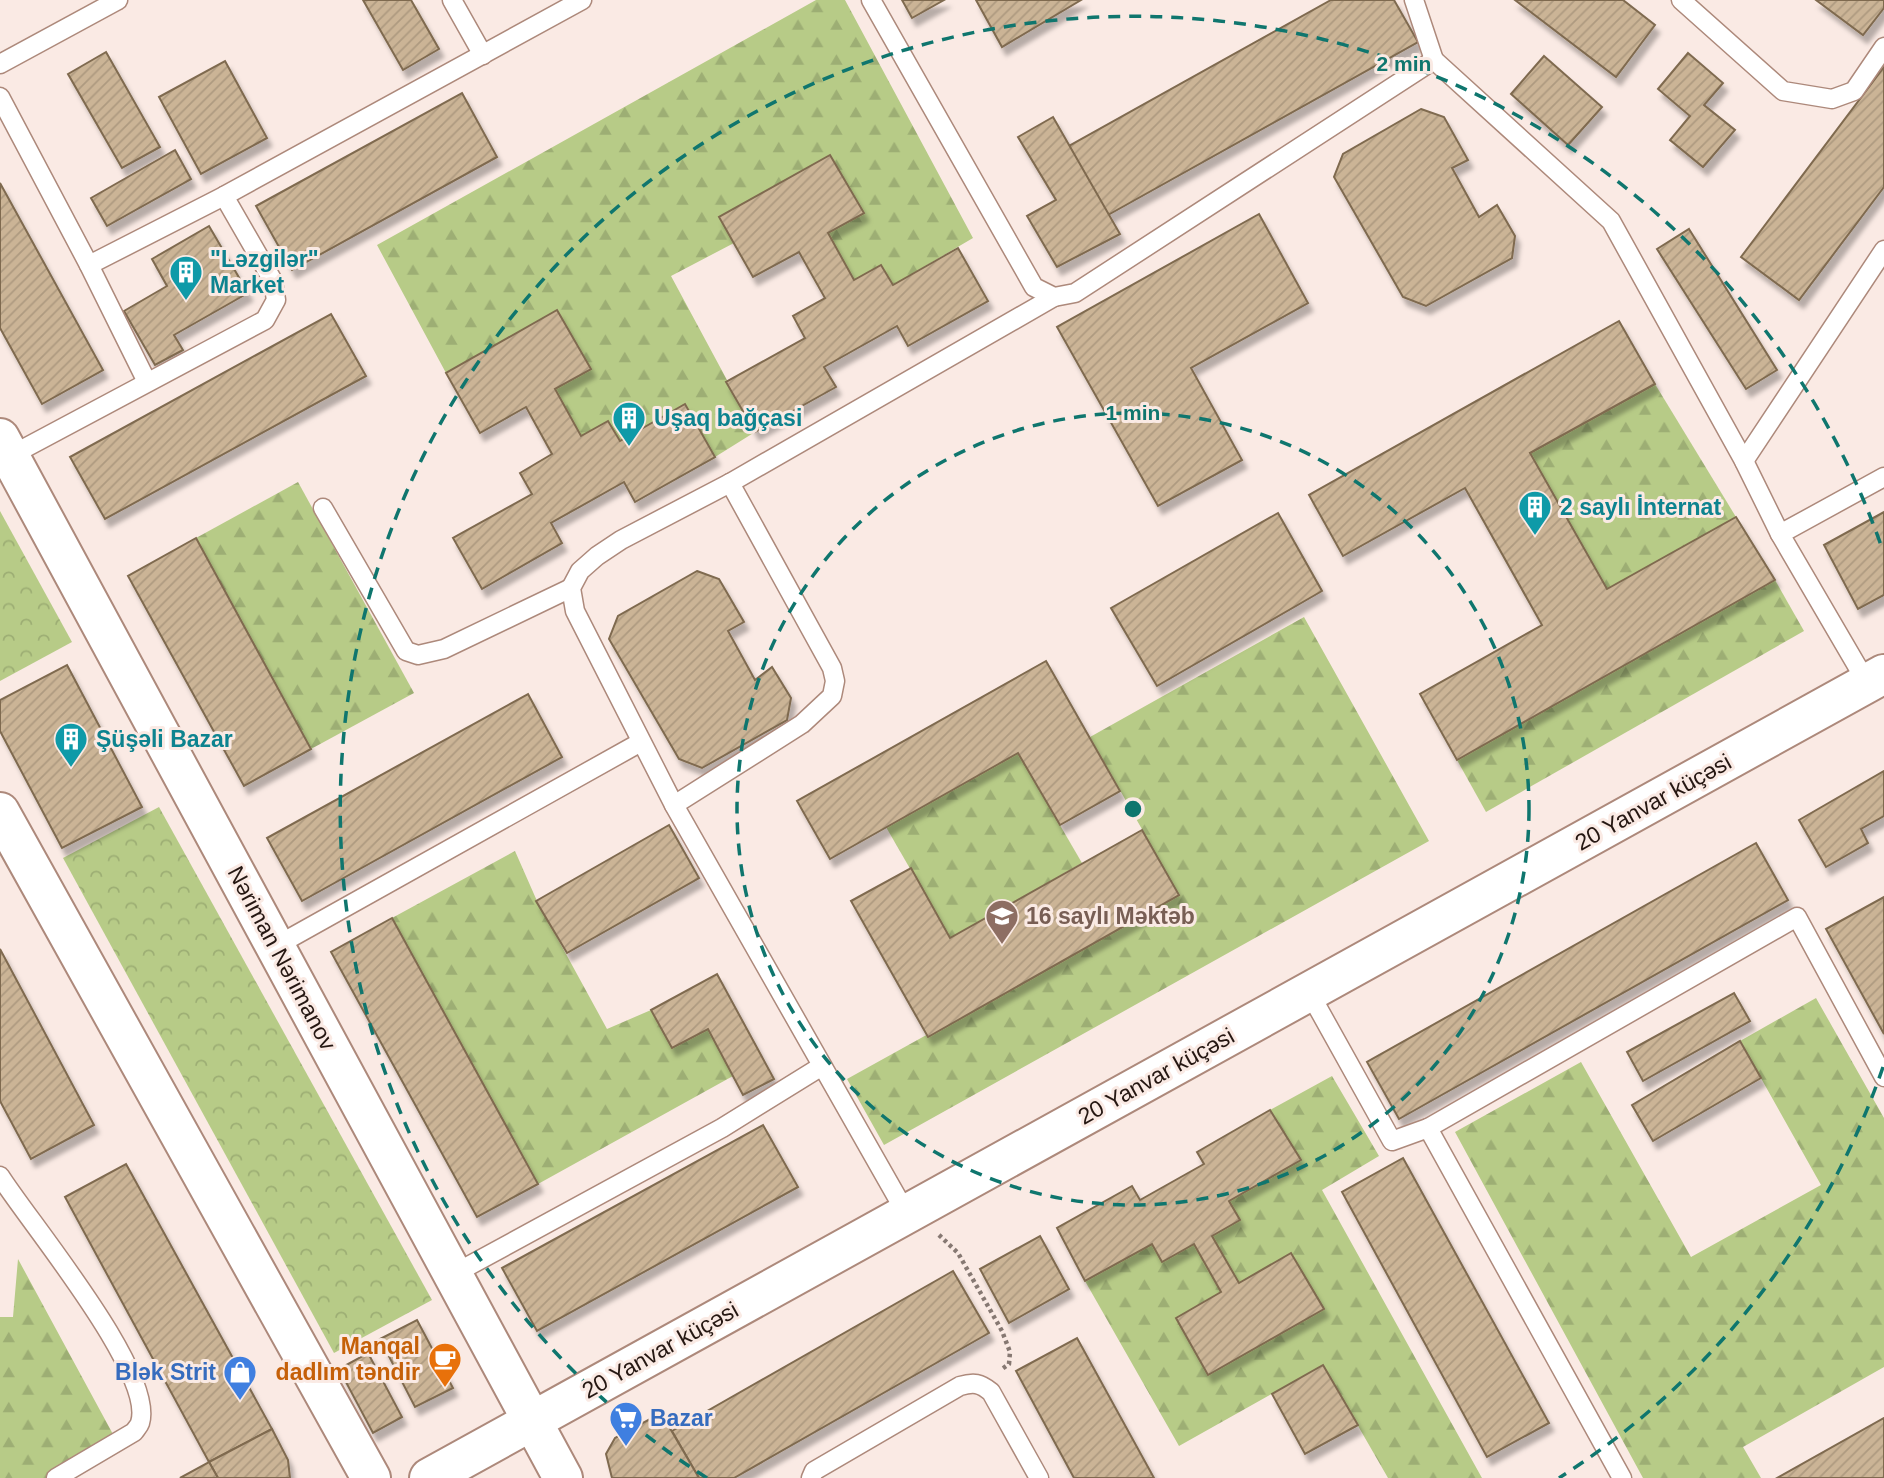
<svg xmlns="http://www.w3.org/2000/svg" width="1884" height="1478" font-family="Helvetica,sans-serif">
<style>
.forest{fill:url(#forest-firs)}
.park{fill:url(#park-crowns)}
.building{fill:url(#building-hatch);stroke:#7f6a4f;stroke-width:2;filter:url(#shadow)}
.lines{fill:none;stroke-linecap:round;stroke-linejoin:round}
.lane-casing{stroke:#ad897b;stroke-width:21}
.secondary-casing{stroke:#ad897b;stroke-width:42}
.path{stroke:#867872;stroke-width:4.5;stroke-dasharray:3.5 3.5;stroke-linecap:butt}
.lane{stroke:#fff;stroke-width:18}
.secondary{stroke:#fff;stroke-width:38}
.ring{fill:none;stroke:#0f766e;stroke-width:3.5;stroke-dasharray:12 9}
.labels{text-anchor:middle;stroke-width:6;stroke-linejoin:round;paint-order:stroke}
.culture-label{font-size:23px;font-weight:bold;fill:#0d838f;stroke:#faeae4;text-anchor:start}
.street-label{font-size:23px;fill:#251712;stroke:#faeae4}
.education-label{font-size:23px;font-weight:bold;fill:#785e54;stroke:#faeae4;text-anchor:start}
.food-label{font-size:23px;font-weight:bold;fill:#c56008;stroke:#faeae4;text-anchor:end}
.shop-label{font-size:23px;font-weight:bold;fill:#366cbe;stroke:#faeae4;text-anchor:end}
.centre{fill:#0f766e;stroke:#faeae4;stroke-width:3.5}
.ring-label{font-size:21px;text-anchor:middle;font-weight:bold;fill:#0f766e;stroke:#faeae4;stroke-width:6;stroke-linejoin:round;paint-order:stroke}
</style>
<defs>
<pattern id="forest-firs" width="22" height="20" patternUnits="userSpaceOnUse" patternTransform="scale(1.75)"><rect width="22" height="20" fill="#b7cb87"/><path d="M5 1l3.5 6h-7zM16 11l3.5 6h-7z" fill="#9dae74"/></pattern>
<pattern id="park-crowns" width="20" height="18" patternUnits="userSpaceOnUse" patternTransform="scale(1.75)"><rect width="20" height="18" fill="#b7cb87"/><path d="M2 6a3 3 0 1 1 6 0M12 15a3 3 0 1 1 6 0" fill="none" stroke="#9dae74"/></pattern>
<pattern id="building-hatch" width="6" height="6" patternUnits="userSpaceOnUse" patternTransform="scale(1.75)"><rect width="6" height="6" fill="#cbb496"/><path d="M-1 1l2-2M0 6l6-6M5 7l2-2" fill="none" stroke="#ae9a80"/></pattern>
<filter id="shadow"><feDropShadow dx="4.5" dy="8" stdDeviation="2" flood-color="#0004"/></filter>
</defs>
<rect width="100%" height="100%" fill="#faeae4"/>
<g class="forest">
<polygon points="816,0 845,0 973,238 893,285 881,265 854,280 828,233 863,213 830,155 719,217 734,243 671,276 755,432 715,457 620,441 608,421 581,436 555,389 590,369 557,311 446,373 377,245"/>
<polygon points="1655,384 1736,517 1607,589 1530,453"/>
<polygon points="298,482 414,693 311,749 196,538"/>
<polygon points="1775,580 1804,631 1486,812 1457,760"/>
<polygon points="1304,617 1429,841 884,1145 847,1079 1179,895 1090,737"/>
<polygon points="1018,753 1082,863 950,938 886,827"/>
<polygon points="515,851 537,901 607,1029 651,1010 672,1048 708,1029 733,1076 538,1184 392,918"/>
<polygon points="1816,998 1884,1118 1884,1367 1743,1447 1761,1478 1643,1478 1455,1132 1581,1062 1691,1257 1821,1185 1740,1041"/>
<polygon points="1332,1076 1379,1156 1322,1190 1482,1478 1388,1478 1323,1365 1179,1446 1085,1281 1152,1244 1162,1262 1194,1244 1221,1292 1176,1318 1208,1375 1323,1310 1291,1254 1239,1283 1212,1236 1240,1220 1229,1201 1301,1160 1270,1110"/>
<polygon points="18,1259 121,1449 71,1478 0,1478 0,1317 13,1317"/>
</g>
<g class="park">
<polygon points="0,511 72,642 0,681"/>
<polygon points="159,807 432,1300 334,1353 63,858"/>
</g>
<g class="building">
<polygon points="363,0 411,0 439,49 403,70"/>
<polygon points="902,0 944,0 912,18"/>
<polygon points="976,0 1081,0 1002,47"/>
<polygon points="1331,0 1394,0 1418,42 1108,215 1069,146"/>
<polygon points="1515,0 1623,0 1655,25 1616,77"/>
<polygon points="1816,0 1884,0 1884,8 1863,35"/>
<polygon points="106,52 160,147 122,168 68,74"/>
<polygon points="1688,53 1723,83 1704,105 1735,130 1703,167 1670,140 1690,116 1658,89"/>
<polygon points="1544,56 1602,107 1568,145 1511,94"/>
<polygon points="225,61 267,138 201,174 159,97"/>
<polygon points="1884,67 1884,187 1799,300 1741,257"/>
<polygon points="462,93 497,157 292,270 256,206"/>
<polygon points="1421,109 1444,117 1468,160 1452,168 1479,217 1497,205 1515,236 1512,258 1426,306 1403,297 1334,177 1343,154"/>
<polygon points="1053,117 1120,234 1057,267 1027,216 1056,200 1018,137"/>
<polygon points="175,150 191,179 107,226 91,198"/>
<polygon points="830,155 864,213 828,233 854,280 881,265 893,285 958,248 988,301 908,346 897,326 824,367 836,387 755,432 726,382 805,338 793,316 825,298 799,252 753,277 719,217"/>
<polygon points="0,183 103,370 42,404 0,328"/>
<polygon points="1259,214 1308,303 1191,368 1242,460 1158,506 1057,327"/>
<polygon points="209,226 248,293 174,335 183,350 155,365 124,311 167,286 152,259"/>
<polygon points="1689,229 1777,370 1746,389 1657,249"/>
<polygon points="557,310 591,369 555,389 581,436 608,421 620,441 685,404 715,457 635,502 624,482 551,523 562,543 482,589 453,538 532,494 520,473 552,454 526,407 480,433 446,373"/>
<polygon points="331,314 366,376 105,519 70,457"/>
<polygon points="1619,321 1655,384 1530,453 1607,589 1736,517 1775,580 1457,760 1420,694 1542,625 1465,488 1343,556 1309,495"/>
<polygon points="1884,512 1884,595 1858,609 1824,545"/>
<polygon points="1278,513 1322,591 1157,686 1111,608"/>
<polygon points="196,538 311,749 244,786 128,576"/>
<polygon points="697,571 719,579 744,622 728,631 755,680 772,667 791,698 787,720 702,768 679,759 609,639 618,616"/>
<polygon points="1046,661 1120,791 1060,825 1018,753 830,859 797,801"/>
<polygon points="67,665 142,807 62,848 0,731 0,700"/>
<polygon points="528,694 562,757 302,901 267,838"/>
<polygon points="1884,771 1884,816 1861,829 1868,843 1826,867 1799,820"/>
<polygon points="669,825 699,878 567,953 536,901"/>
<polygon points="1142,830 1179,895 928,1037 851,901 911,868 950,938"/>
<polygon points="1756,843 1788,900 1399,1119 1367,1062"/>
<polygon points="1884,897 1884,1034 1826,929"/>
<polygon points="392,918 538,1184 477,1217 331,952"/>
<polygon points="0,949 94,1125 31,1159 0,1101"/>
<polygon points="717,974 774,1079 743,1095 708,1029 672,1048 651,1010"/>
<polygon points="1734,993 1750,1021 1643,1081 1627,1052"/>
<polygon points="1740,1041 1761,1078 1653,1141 1632,1105"/>
<polygon points="1270,1110 1301,1160 1229,1201 1240,1220 1212,1236 1239,1283 1291,1253 1324,1309 1208,1375 1176,1318 1221,1292 1194,1244 1162,1262 1152,1244 1085,1281 1057,1228 1132,1186 1140,1200 1204,1164 1197,1152"/>
<polygon points="763,1125 798,1187 537,1331 502,1268"/>
<polygon points="1403,1158 1549,1423 1487,1457 1342,1192"/>
<polygon points="126,1164 272,1429 209,1462 65,1197"/>
<polygon points="1040,1236 1069,1289 1009,1323 980,1269"/>
<polygon points="953,1271 989,1333 734,1478 699,1478 672,1431"/>
<polygon points="417,1320 453,1388 415,1407 380,1339"/>
<polygon points="1077,1338 1154,1478 1074,1478 1016,1371"/>
<polygon points="368,1353 402,1417 373,1433 339,1369"/>
<polygon points="1323,1365 1358,1425 1305,1454 1272,1394"/>
<polygon points="661,1413 699,1478 612,1478 606,1454 615,1438"/>
<polygon points="1884,1418 1884,1478 1777,1478"/>
<polygon points="272,1429 288,1460 290,1478 218,1478 209,1462"/>
<polygon points="209,1462 218,1478 180,1478"/>
</g>
<g class="lines">
<defs>
<g id="lane">
<polyline points="452,0 483,55"/>
<polyline points="871,0 1034,287 1054,297 1075,293 1434,60 1611,221 1744,461 1780,534"/>
<polyline points="1414,0 1434,60"/>
<polyline points="1681,0 1783,91 1832,99 1854,91 1884,47"/>
<polyline points="0,64 118,0"/>
<polyline points="0,97 89,265 147,382"/>
<polyline points="89,265 224,196"/>
<polyline points="10,456 265,320 276,300 273,281 224,196 582,0"/>
<polyline points="1744,461 1884,250"/>
<polyline points="323,508 406,651 418,655 444,649 571,588"/>
<polyline points="1867,683 1780,534 1884,477"/>
<polyline points="674,805 802,724 832,696 835,681 832,668 730,483"/>
<polyline points="276,946 641,742"/>
<polyline points="1309,992 1392,1141 1428,1128 1622,1478"/>
<polyline points="1428,1128 1797,917 1884,1077"/>
<path d="M0 1176C29 1222 156 1373 140 1423 139 1426 136 1429 134 1432L56 1478"/>
<polyline points="906,1213 674,805 575,611 571,588 580,571 597,556 621,540 730,483 1054,297"/>
<polyline points="452,1275 722,1128 822,1066"/>
<path d="M811 1478 814 1471 960 1386C974 1382 980 1383 991 1392L1039 1478"/>
</g>
<g id="secondary">
<polyline points="0,438 563,1478"/>
<polyline points="0,812 371,1478"/>
<polyline points="429,1478 1884,674"/>
</g>
</defs>
<use href="#lane" class="lane-casing"/>
<use href="#secondary" class="secondary-casing"/>
<polyline class="path" points="939,1235 958,1253 1002,1331 1010,1352 1009,1364 1002,1369"/>
<use href="#lane" class="lane"/>
<use href="#secondary" class="secondary"/>
</g>
<g class="ring">
<circle cx="1133" cy="809" r="396"/>
<path d="M1883 1067A793 793 0 0 1 1559 1478M707 1478A793 793 0 1 1 1883 551"/>
</g>
<defs>
<symbol id="building-pin" viewBox="-11 -11 22 30"><path d="M0 17L-7.5 6A9.5 9.5 0 1 1 7.5 6Z" fill="#0f9aa8" stroke="#faeae4"/><path d="M-4-6H4V6H1V3H-1V6H-4ZM-2.5-4.3h1.7v1.8h-1.7ZM.8-4.3h1.7v1.8H.8ZM-2.5-1h1.7V.8h-1.7ZM.8-1h1.7V.8H.8Z" fill="#fff"/></symbol>
<symbol id="school-pin" viewBox="-11 -11 22 30"><path d="M0 17L-7.5 6A9.5 9.5 0 1 1 7.5 6Z" fill="#8d6e63" stroke="#faeae4"/><path d="M0-5L7-2L0 1L-7-2ZM-4 1L0 2.5L4 1V4Q0 6-4 4Z" fill="#fff"/></symbol>
<symbol id="cafe-pin" viewBox="-11 -11 22 30"><path d="M0 17L-7.5 6A9.5 9.5 0 1 1 7.5 6Z" fill="#e8710a" stroke="#faeae4"/><path d="M-5.5-4.5H6V0H3Q3 3.5 0 3.5H-2.5Q-5.5 3.5-5.5 0ZM3-3.2v2h1.7v-2ZM-6 4.5H4V6H-6Z" fill="#fff"/></symbol>
<symbol id="shop-pin" viewBox="-11 -11 22 30"><path d="M0 17L-7.5 6A9.5 9.5 0 1 1 7.5 6Z" fill="#3f7fe0" stroke="#faeae4"/><path d="M-5-2.5h2.3a2.7 3.5 0 0 1 5.4 0H5L5.5 6h-11ZM-1.5-2.5h3a1.5 2.3 0 0 0-3 0Z" fill="#fff"/></symbol>
<symbol id="supermarket-pin" viewBox="-11 -11 22 30"><path d="M0 17L-7.5 6A9.5 9.5 0 1 1 7.5 6Z" fill="#3f7fe0" stroke="#faeae4"/><path d="M-6-5.5h2.5l.6 2H6L4.5 2H-2.5L-4.4-4H-6ZM-1.5 3.2a1.3 1.3 0 1 0 .1 0ZM3 3.2a1.3 1.3 0 1 0 .1 0Z" fill="#fff"/></symbol>
</defs>
<g fill-rule="evenodd">
<use href="#building-pin" x="167" y="253" width="38" height="52"/>
<use href="#building-pin" x="610" y="399" width="38" height="52"/>
<use href="#building-pin" x="1516" y="488" width="38" height="52"/>
<use href="#building-pin" x="52" y="720" width="38" height="52"/>
<use href="#school-pin" x="983" y="897" width="38" height="52"/>
<use href="#cafe-pin" x="426" y="1340" width="38" height="52"/>
<use href="#shop-pin" x="221" y="1353" width="38" height="52"/>
<use href="#supermarket-pin" x="607" y="1399" width="38" height="52"/>
</g>
<g class="labels">
<g class="culture-label">
<text x="210" y="267">"Ləzgilər"<tspan x="210" dy="26">Market</tspan></text>
<text x="654" y="426">Uşaq bağçasi</text>
<text x="1560" y="515">2 saylı İnternat</text>
<text x="96" y="747">Şüşəli Bazar</text>
</g>
<g class="street-label">
<text transform="translate(1653 802) rotate(-29)" y="8">20 Yanvar küçəsi</text>
<text transform="translate(282 958) rotate(62)" y="8">Nəriman Nərimanov</text>
<text transform="translate(1156 1076) rotate(-29)" y="8">20 Yanvar küçəsi</text>
<text transform="translate(660 1350) rotate(-29)" y="8">20 Yanvar küçəsi</text>
</g>
<g class="education-label">
<text x="1026" y="924">16 saylı Məktəb</text>
</g>
<g class="food-label">
<text x="420" y="1354">Manqal<tspan x="420" dy="26">dadlım təndir</tspan></text>
</g>
<g class="shop-label">
<text x="216" y="1380">Blək Strit</text>
<text x="650" y="1426" text-anchor="start">Bazar</text>
</g>
</g>
<circle cx="1133" cy="809" r="10" class="centre"/>
<g class="ring-label">
<text x="1404" y="71">2 min</text>
<text x="1133" y="420">1 min</text>
</g>
</svg>
